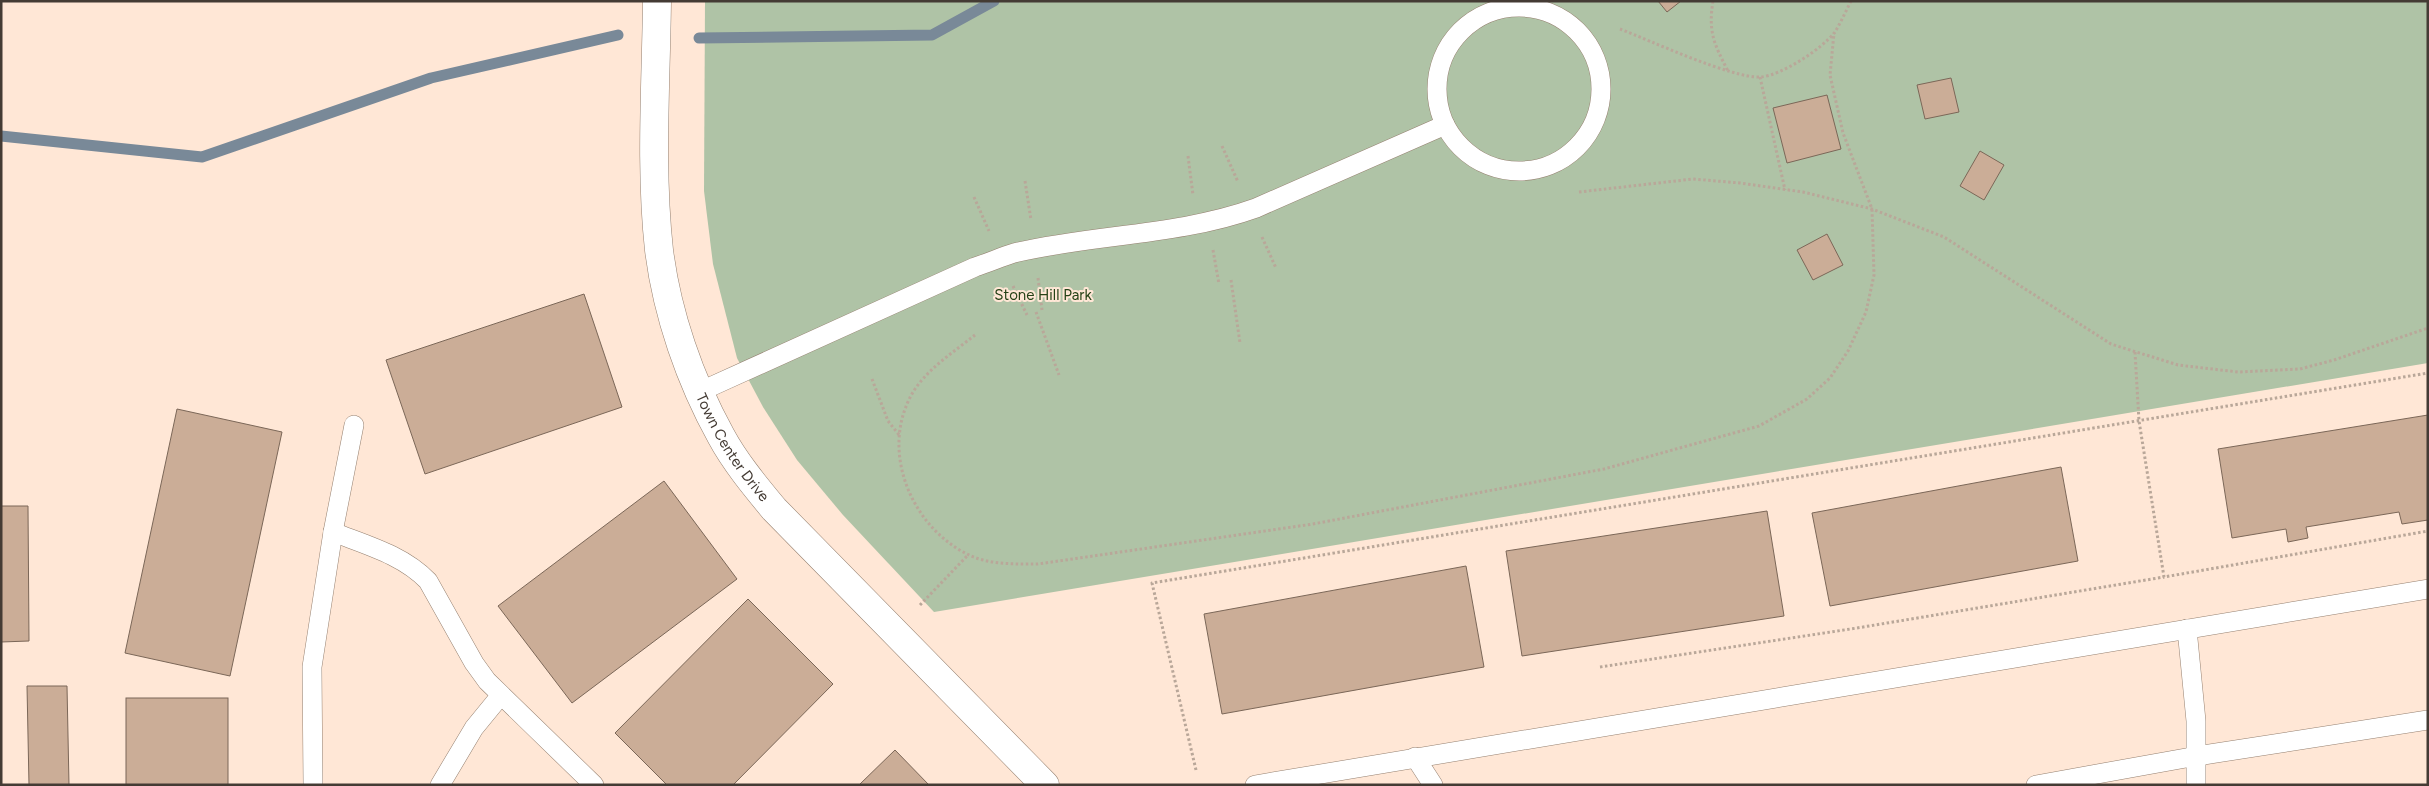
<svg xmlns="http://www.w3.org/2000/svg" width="2429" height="786" font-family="Figtree,sans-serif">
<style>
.green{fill:#afc3a6}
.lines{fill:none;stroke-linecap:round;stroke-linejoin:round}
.stream{stroke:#798998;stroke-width:11}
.building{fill:#cbad97;stroke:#7b6758}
.lane-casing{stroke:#958070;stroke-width:20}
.secondary-casing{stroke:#958070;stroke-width:29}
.path{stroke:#b9a799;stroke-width:3;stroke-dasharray:2.5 2.5;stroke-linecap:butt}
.lane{stroke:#fff;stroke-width:19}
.secondary{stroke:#fff;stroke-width:28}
.labels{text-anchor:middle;stroke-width:4;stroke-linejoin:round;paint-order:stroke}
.park-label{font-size:15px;fill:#254217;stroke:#ffe7d6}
.street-label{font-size:15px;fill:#443b34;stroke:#ffe7d6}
</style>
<rect width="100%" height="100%" fill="#ffe7d6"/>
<polygon class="green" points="705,1 2428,1 2428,363 934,612 843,515 797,460 763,407 737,358 713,264 704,191"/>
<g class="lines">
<g class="stream">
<polyline points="699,38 932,35 994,1"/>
<polyline points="1,136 202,157 431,78 618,35"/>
</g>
</g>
<g class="building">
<polygon points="1658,1 1681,1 1667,12"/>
<polygon points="1951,78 1959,112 1925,119 1917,85"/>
<polygon points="1827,95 1841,149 1787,163 1773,108"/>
<polygon points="1980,151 2004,165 1984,200 1960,186"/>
<polygon points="1827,234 1843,265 1813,280 1797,250"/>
<polygon points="584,294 622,407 425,474 386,360"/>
<polygon points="177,409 282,432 230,676 125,653"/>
<polygon points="2428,415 2428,520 2402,524 2399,512 2306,527 2308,538 2288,542 2286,529 2232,538 2218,449"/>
<polygon points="2061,467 2078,561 1830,606 1812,513"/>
<polygon points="664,481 737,579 572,703 498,606"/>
<polygon points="1,506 28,506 29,641 1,642"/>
<polygon points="1767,511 1784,616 1522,656 1506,551"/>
<polygon points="1466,566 1484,667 1222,714 1204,614"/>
<polygon points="748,599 833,684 733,785 667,785 615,733"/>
<polygon points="27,686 67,686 69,785 29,785"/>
<rect x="126" y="698" width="102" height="87"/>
<polygon points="895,750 929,785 859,785"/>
</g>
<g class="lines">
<defs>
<g id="lane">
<circle cx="1519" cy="89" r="82"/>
<path d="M699 392 975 267C988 263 1001 257 1014 253 1094 234 1178 236 1256 208L1445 125"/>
<path d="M333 532C366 545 403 555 428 581L474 663 487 681 594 785"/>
<polyline points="2187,629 2196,721 2196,785"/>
<polyline points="1415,757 1433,785"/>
<polyline points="313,785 312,667 333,532 354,425"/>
<polyline points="440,785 474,728 501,695"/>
<polyline points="1255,785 2428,589"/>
<polyline points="2036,785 2197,756 2428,720"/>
</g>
<g id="secondary">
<path id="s1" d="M657 1C656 84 650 168 659 250 667 314 690 380 721 436 735 462 755 486 774 509L1045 785"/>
</g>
</defs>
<use href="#lane" class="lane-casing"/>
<use href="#secondary" class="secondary-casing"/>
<g class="path">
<path d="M1713 1C1708 32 1714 44 1728 71"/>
<path d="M1620 29C1649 40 1733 79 1761 77 1782 75 1822 49 1835 32 1841 22 1846 11 1851 1"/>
<polyline points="1760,77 1785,190"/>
<polyline points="1222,146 1238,182"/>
<polyline points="1188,156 1193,195"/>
<polyline points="1025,181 1031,220"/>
<polyline points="1579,192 1693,179 1740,183 1803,192 1872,209 1944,237 2111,344 2178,365 2238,372 2300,369 2334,360 2428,328"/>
<polyline points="974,197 989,231"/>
<polyline points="1262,237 1276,268"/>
<polyline points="1213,250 1219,284"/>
<polyline points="1038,278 1042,310"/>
<polyline points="1231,280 1240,343"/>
<polyline points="1013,286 1027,315"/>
<polyline points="1036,312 1059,375"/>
<path d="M975 335C955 351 930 367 915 389 878 446 909 525 967 554 988 565 1015 564 1038 564L1313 524 1604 469 1759 426 1807 399 1830 378 1848 351 1866 312 1874 275 1872 209 1843 133 1830 75 1834 33"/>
<polyline points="2135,352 2139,421 2164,577 2428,531"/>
<polyline points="872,379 888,421 900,436"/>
<polyline points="920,605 968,555"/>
<polyline points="1600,667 1857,628 2164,577"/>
<polyline points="1196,770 1152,583 2428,373"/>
</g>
<use href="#lane" class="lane"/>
<use href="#secondary" class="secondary"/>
</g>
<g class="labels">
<g class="park-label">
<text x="1043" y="300">Stone Hill Park</text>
</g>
<g class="street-label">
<text dy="5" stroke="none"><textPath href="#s1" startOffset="462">Town Center Drive</textPath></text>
</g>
</g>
<rect width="2429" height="786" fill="none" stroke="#443b34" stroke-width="5"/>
</svg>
